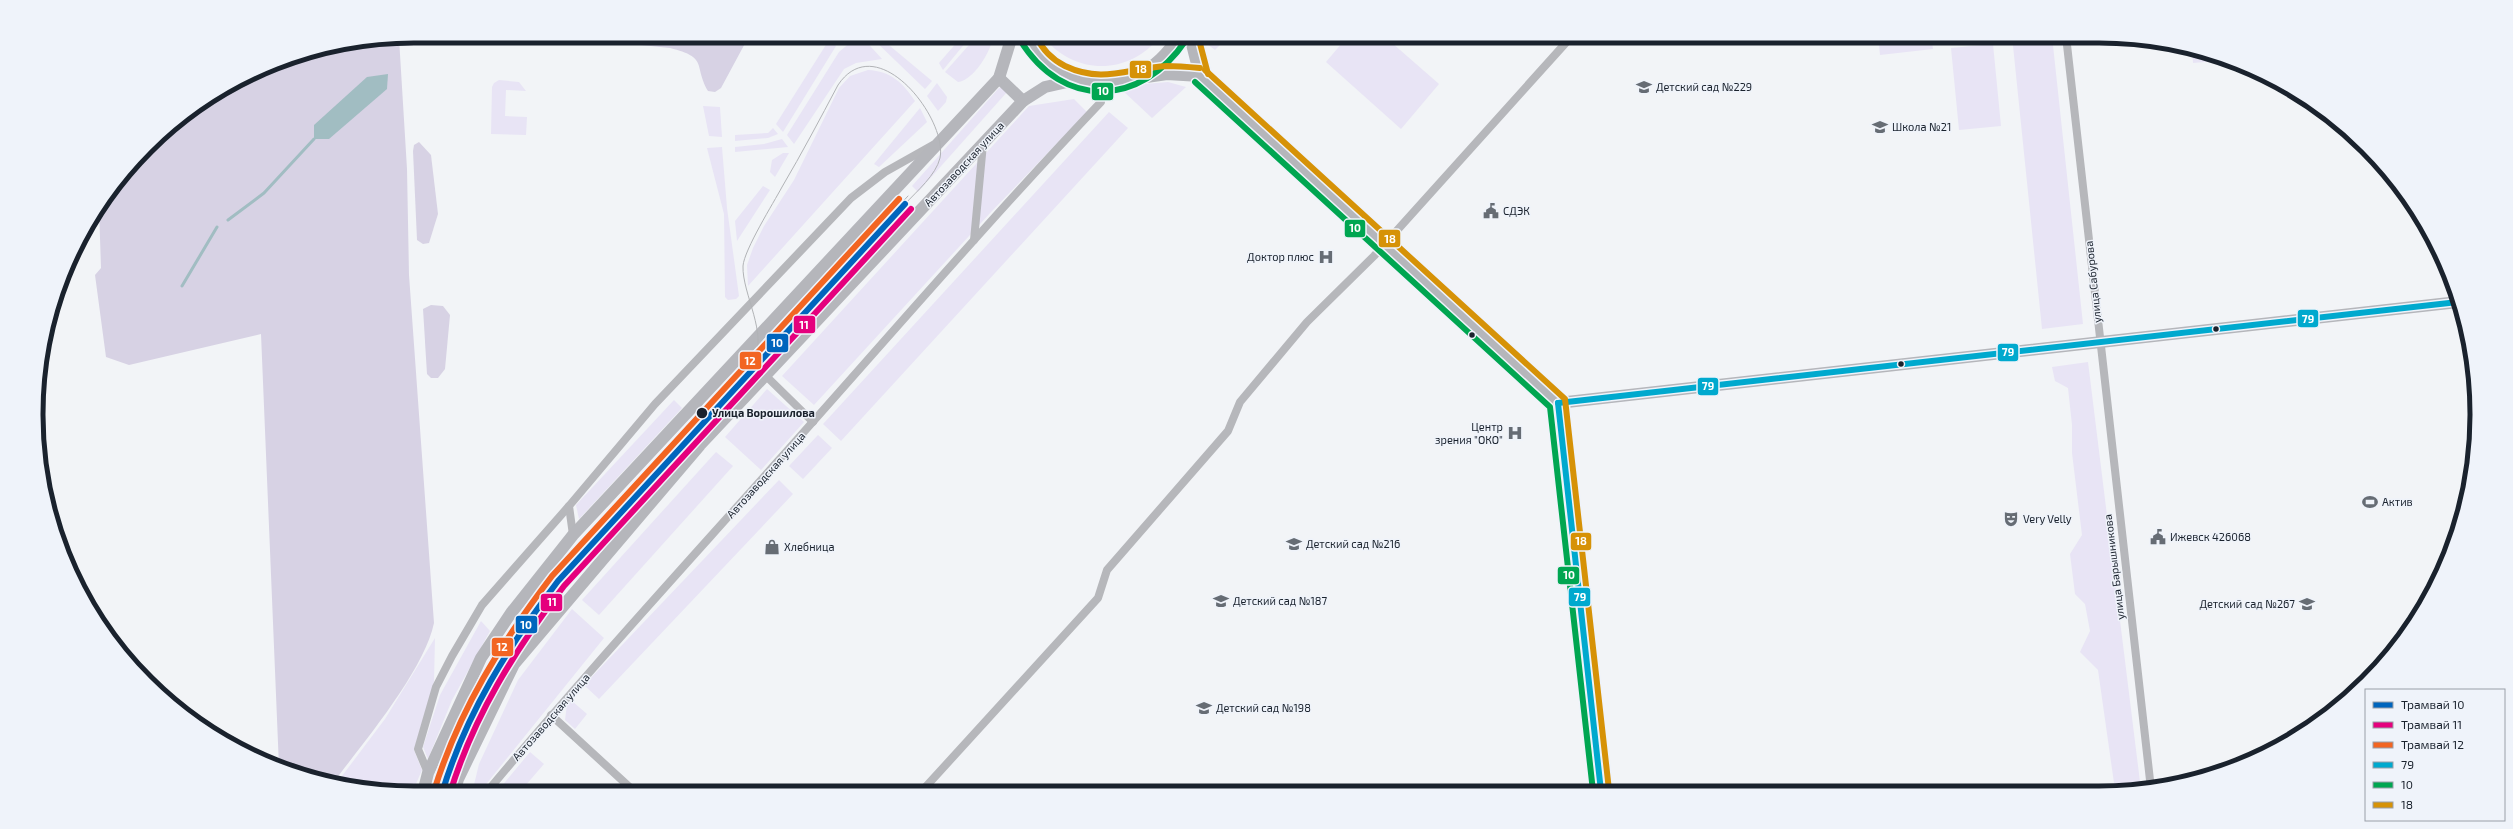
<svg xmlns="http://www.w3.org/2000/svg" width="2513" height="829" font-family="'Exo 2',sans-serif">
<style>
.green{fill:#e8e4f5}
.forest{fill:#d7d2e4}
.water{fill:#a1bdc2}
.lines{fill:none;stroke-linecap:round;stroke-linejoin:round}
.stream{stroke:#a1bdc2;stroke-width:3}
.street{stroke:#b6b7bb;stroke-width:8}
.secondary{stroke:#b5b6bb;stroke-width:12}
.tram{stroke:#b1b3b6;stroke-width:1}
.bus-1-casing{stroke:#eff3fa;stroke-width:9}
.bus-2-casing{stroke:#eff3fa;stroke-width:9}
.bus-3-casing{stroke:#eff3fa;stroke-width:9}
.bus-1{stroke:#00a9ce;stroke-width:6}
.bus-2{stroke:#00a651;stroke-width:6}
.bus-3{stroke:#d69207;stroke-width:6}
.tram-1-casing{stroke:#eff3fa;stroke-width:9}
.tram-2-casing{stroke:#eff3fa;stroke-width:9}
.tram-3-casing{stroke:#eff3fa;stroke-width:9}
.tram-1{stroke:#0065bd;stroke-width:6}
.tram-2{stroke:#e5007d;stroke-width:6}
.tram-3{stroke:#f26522;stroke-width:6}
.bus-dot{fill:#1a222d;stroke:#eff3fa;stroke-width:1.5}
.labels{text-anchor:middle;stroke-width:3;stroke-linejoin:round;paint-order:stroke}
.poi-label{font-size:11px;fill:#1a222d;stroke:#eff3fa;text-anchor:start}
.street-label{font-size:11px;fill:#1a222d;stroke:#eff3fa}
.stop-label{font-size:11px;font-weight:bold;fill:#1a222d;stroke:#eff3fa;text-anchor:start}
.rim{fill:none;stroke:#1a222d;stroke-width:5}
.line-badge{stroke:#eff3fa;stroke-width:1.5}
.badge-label{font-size:11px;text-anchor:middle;font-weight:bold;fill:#fff}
</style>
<rect width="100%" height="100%" fill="#f2f4f7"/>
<g class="green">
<polygon points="858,36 861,36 882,59 856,63 844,69 794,144 787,135 839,52"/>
<polygon points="870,36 878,36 932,81 925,89"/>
<polygon points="959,36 971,36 943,70 939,63 959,40"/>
<path d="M977 36H993C992 50 973 81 958 82L945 72Z"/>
<path d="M1043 36H1160C1130 76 1073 76 1043 36Z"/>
<polygon points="1202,36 1229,36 1215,50 1203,41"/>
<polygon points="1348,36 1384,36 1439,84 1401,129 1326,62"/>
<polygon points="1878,36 1931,36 1933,49 1880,55"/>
<polygon points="2012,36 2052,36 2083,324 2042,329"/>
<polygon points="829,40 836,46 783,132 776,124"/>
<polygon points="1993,44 2001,126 1959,130 1951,48"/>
<polygon points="2192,49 2227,60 2193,63"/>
<path d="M868 70C891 71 903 83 915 101L748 286 747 265 753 248 764 226 794 180 839 88 850 76Z"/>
<polygon points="499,80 519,82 526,91 506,90 505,116 527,117 526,135 491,134 492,87 494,83"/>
<polygon points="1168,82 1186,87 1152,118 1121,89 1133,85"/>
<polygon points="937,83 947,97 946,102 938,111 927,96"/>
<polygon points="1004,87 1007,92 918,192 912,186 999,88"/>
<polygon points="1074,99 1087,112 992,211 814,405 782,376 1029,106"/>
<polygon points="703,106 720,107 722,137 709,136"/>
<polygon points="920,108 927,122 879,167 874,164"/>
<polygon points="1109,112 1128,128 841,441 823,424"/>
<polygon points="773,128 778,134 768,138 735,141 735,135 768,133"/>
<polygon points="782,139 788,147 735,152 735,147 764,144"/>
<polygon points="722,147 727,208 739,296 736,299 728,300 725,297 724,214 707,148"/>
<polygon points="783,153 789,153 775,177 770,172 772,160"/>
<polygon points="763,186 770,190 737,241 735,221"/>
<polygon points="2088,362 2141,790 2115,790 2098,670 2080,652 2090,631 2085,604 2075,594 2070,554 2082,535 2072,453 2072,425 2068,388 2055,381 2052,367"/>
<polygon points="767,389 804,422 761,470 725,437"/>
<polygon points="674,400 682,408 579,519 576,505"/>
<polygon points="818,435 832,448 803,479 789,466"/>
<polygon points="716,452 733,466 599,615 582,600"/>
<polygon points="779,480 793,494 599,699 584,685"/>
<polygon points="572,609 604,638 479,793 472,793 479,764 518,680"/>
<polygon points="481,621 490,631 452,700 428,759 423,747 440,695"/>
<polygon points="435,638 434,682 414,750 422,770 412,793 336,784 385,719"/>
<polygon points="572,701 587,714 575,729 565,720 567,704"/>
<polygon points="530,752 544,764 519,793 496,793"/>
</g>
<g class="forest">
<path d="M554 36H749L721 88 715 92 708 91C693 64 709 58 670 48Z"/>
<path d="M399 38 407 169 409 275 434 623C424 671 363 743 333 783L279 767 261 334 129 365 106 357 95 275 101 268 99 208 114 184 165 130 270 65 341 43Z"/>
<polygon points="419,142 431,155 438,214 429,243 423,244 417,240 413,151 414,145"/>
<polygon points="431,305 443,306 450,315 445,369 438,378 431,378 427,374 423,309"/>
</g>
<polygon class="water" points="388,74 387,89 329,139 314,139 314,125 367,77"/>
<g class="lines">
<g class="stream">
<polyline points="228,220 264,193 314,139"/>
<polyline points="182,286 217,227"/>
</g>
<g class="street">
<polyline points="2066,36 2151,789"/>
<polyline points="974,240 983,144"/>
<polyline points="765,375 813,422"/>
<polyline points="573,535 569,506 655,404 851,198 885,172 933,145"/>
<polyline points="551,715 636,793"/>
<polyline points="428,773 418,749 436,687 452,656 482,605 569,506"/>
<polyline points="921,792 1098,598 1107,570 1228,431 1240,402 1307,322 1374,256 1572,36"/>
<path d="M486 793C580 680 680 571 778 461 885 341 990 219 1101 102L1098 84"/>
</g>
<g class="secondary">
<polyline points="1027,36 1034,52 1053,69 1076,80 1098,84 1167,74 1200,76"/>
<polyline points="1190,36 1200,76"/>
<path d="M1137 75C1156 66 1167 54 1179 36"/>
<polyline points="1200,76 1558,403 1601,791"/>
<polyline points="999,78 1023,101"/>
<polyline points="1558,403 2458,302"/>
<polyline points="423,793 428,773 481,658 511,613 573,535 999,78 1012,36"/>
<polyline points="454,793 458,779 514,664 700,445 1023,101 1045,87 1076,80"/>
</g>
<g class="tram">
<polyline points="761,360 768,347 908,196"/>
<path d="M704 415 753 361C769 335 742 294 743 266 744 250 774 202 782 187 802 153 820 119 838 85 877 27 948 119 940 158 936 175 917 191 905 204"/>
</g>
<defs>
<g id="bus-1">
<polyline points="1558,403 2458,302"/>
<polyline points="1558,403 1601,791"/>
</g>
<g id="bus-2">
<path d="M1020 40C1063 110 1141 107 1186 40"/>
<polyline points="1195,82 1550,407 1593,791"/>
</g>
<g id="bus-3">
<path d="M1036 36C1042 49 1051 59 1065 66 1103 84 1128 68 1167 66 1178 66 1189 67 1200 68"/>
<polyline points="1198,36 1208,74"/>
<polyline points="1205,70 1565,399 1609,790"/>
</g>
</defs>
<use href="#bus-1" class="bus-1-casing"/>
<use href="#bus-2" class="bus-2-casing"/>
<use href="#bus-3" class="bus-3-casing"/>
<use href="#bus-1" class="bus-1"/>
<use href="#bus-2" class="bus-2"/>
<use href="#bus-3" class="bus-3"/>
<defs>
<path id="tram-1" d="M442 793C466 713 508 647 558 581L905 204"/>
<path id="tram-2" d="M450 793C474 715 515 650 564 586L911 209"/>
<path id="tram-3" d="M434 791C459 710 501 643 552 576L899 199"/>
</defs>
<use href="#tram-1" class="tram-1-casing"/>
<use href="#tram-2" class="tram-2-casing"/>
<use href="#tram-3" class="tram-3-casing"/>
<use href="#tram-1" class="tram-1"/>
<use href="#tram-2" class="tram-2"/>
<use href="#tram-3" class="tram-3"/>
</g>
<defs>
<symbol id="school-bare" viewBox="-9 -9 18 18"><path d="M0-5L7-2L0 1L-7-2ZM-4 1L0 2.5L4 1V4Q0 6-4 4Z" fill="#666c74" stroke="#eff3fa" stroke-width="2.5" paint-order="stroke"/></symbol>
<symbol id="civic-bare" viewBox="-9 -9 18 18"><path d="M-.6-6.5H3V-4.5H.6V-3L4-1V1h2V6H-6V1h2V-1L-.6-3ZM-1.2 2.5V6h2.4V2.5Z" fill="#666c74" stroke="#eff3fa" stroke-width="2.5" paint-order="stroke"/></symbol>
<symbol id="hospital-bare" viewBox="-9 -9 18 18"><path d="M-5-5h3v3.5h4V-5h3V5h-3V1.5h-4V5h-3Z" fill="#666c74" stroke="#eff3fa" stroke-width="2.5" paint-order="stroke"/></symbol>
<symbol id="stadium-bare" viewBox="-9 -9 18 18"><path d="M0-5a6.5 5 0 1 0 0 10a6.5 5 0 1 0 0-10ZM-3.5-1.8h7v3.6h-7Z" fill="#666c74" stroke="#eff3fa" stroke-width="2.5" paint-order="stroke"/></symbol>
<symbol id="theatre-bare" viewBox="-9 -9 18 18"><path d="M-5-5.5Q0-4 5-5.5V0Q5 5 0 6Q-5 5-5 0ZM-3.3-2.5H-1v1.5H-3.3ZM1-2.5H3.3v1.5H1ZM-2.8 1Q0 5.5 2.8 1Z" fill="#666c74" stroke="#eff3fa" stroke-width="2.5" paint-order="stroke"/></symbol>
<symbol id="shop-bare" viewBox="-9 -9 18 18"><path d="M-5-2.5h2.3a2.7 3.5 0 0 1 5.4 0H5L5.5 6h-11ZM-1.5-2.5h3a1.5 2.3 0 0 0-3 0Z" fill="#666c74" stroke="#eff3fa" stroke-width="2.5" paint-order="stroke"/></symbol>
</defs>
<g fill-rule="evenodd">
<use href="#school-bare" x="1633" y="76" width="22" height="22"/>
<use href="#school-bare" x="1869" y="116" width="22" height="22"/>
<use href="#civic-bare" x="1480" y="200" width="22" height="22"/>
<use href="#hospital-bare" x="1315" y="246" width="22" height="22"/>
<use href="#hospital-bare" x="1504" y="422" width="22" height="22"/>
<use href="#stadium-bare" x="2359" y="491" width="22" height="22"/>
<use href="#theatre-bare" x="2000" y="508" width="22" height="22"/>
<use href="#civic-bare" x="2147" y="526" width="22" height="22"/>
<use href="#school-bare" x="1283" y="533" width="22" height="22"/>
<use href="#shop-bare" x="761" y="536" width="22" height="22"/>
<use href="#school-bare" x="1210" y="590" width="22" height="22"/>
<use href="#school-bare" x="2296" y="593" width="22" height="22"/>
<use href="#school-bare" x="1193" y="697" width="22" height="22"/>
</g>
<g class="bus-dot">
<circle cx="2216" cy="329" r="3.5"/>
<circle cx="1472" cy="335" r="3.5"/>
<circle cx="1901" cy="364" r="3.5"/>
<circle cx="702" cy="413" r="6"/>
</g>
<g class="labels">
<g class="poi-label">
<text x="1656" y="91">Детский сад №229</text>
<text x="1892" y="131">Школа №21</text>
<text x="1503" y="215">СДЭК</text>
<text x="1314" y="261" text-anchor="end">Доктор плюс</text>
<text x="1503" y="431" text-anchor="end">Центр<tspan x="1503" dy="13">зрения "ОКО"</tspan></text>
<text x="2382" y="506">Актив</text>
<text x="2023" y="523">Very Velly</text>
<text x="2170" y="541">Ижевск 426068</text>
<text x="1306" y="548">Детский сад №216</text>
<text x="784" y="551">Хлебница</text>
<text x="1233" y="605">Детский сад №187</text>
<text x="2295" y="608" text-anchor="end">Детский сад №267</text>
<text x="1216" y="712">Детский сад №198</text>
</g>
<g class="street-label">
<text transform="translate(964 164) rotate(-47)" y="4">Автозаводская улица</text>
<text transform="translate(2093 282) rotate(-96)" y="4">улица Сабурова</text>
<text transform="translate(766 475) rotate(-48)" y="4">Автозаводская улица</text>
<text transform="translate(2114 567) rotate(-97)" y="4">улица Барышникова</text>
<text transform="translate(551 717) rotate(-49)" y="4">Автозаводская улица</text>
</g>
<g class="stop-label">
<text x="712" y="417">Улица Ворошилова</text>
</g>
</g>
<path d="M0 0H2513V829H0ZM414 43H2099A371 371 0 0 1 2470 414V415A371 371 0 0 1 2099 786H414A371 371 0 0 1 43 415V414A371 371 0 0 1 414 43Z" fill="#eff3fa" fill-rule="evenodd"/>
<path class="rim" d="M414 43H2099A371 371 0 0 1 2470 414V415A371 371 0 0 1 2099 786H414A371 371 0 0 1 43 415V414A371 371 0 0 1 414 43Z"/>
<g class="line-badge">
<rect x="1129" y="60" width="23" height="19" rx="4" fill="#d69207"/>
<rect x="1091" y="82" width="23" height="19" rx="4" fill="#00a651"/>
<rect x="1344" y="219" width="22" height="19" rx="4" fill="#00a651"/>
<rect x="1378" y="229" width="23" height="19" rx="4" fill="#d69207"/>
<rect x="2297" y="309" width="22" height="19" rx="4" fill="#00a9ce"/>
<rect x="793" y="315" width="23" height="19" rx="4" fill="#e5007d"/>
<rect x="766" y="333" width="23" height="20" rx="4" fill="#0065bd"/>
<rect x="1997" y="343" width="22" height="19" rx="4" fill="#00a9ce"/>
<rect x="739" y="351" width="23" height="19" rx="4" fill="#f26522"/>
<rect x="1697" y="377" width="22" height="19" rx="4" fill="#00a9ce"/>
<rect x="1570" y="532" width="22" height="19" rx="4" fill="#d69207"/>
<rect x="1557" y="566" width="23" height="19" rx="4" fill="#00a651"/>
<rect x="1568" y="587" width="23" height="20" rx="4" fill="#00a9ce"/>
<rect x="540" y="593" width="23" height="19" rx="4" fill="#e5007d"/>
<rect x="515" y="615" width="23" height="19" rx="4" fill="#0065bd"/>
<rect x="491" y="637" width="23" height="20" rx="4" fill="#f26522"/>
</g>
<g class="badge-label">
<text x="1141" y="73">18</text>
<text x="1103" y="95">10</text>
<text x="1355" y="232">10</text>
<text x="1390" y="243">18</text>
<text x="2308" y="323">79</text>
<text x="804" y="329">11</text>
<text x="777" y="347">10</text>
<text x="2008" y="356">79</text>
<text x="750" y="365">12</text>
<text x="1708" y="390">79</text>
<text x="1581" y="545">18</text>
<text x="1569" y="579">10</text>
<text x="1580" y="601">79</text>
<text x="552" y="606">11</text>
<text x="526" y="629">10</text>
<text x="502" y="651">12</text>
</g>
<rect x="2365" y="689" width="140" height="132" fill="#eff3fa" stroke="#9a9fa8"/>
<rect x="2373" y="702" width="20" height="6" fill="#0065bd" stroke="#9a9fa8"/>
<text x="2401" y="709" font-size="12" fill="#1a222d">Трамвай 10</text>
<rect x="2373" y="722" width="20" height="6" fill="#e5007d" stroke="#9a9fa8"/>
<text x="2401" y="729" font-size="12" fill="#1a222d">Трамвай 11</text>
<rect x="2373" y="742" width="20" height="6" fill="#f26522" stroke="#9a9fa8"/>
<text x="2401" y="749" font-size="12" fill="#1a222d">Трамвай 12</text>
<rect x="2373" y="762" width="20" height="6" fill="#00a9ce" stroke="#9a9fa8"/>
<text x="2401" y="769" font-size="12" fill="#1a222d">79</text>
<rect x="2373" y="782" width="20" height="6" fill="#00a651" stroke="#9a9fa8"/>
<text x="2401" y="789" font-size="12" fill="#1a222d">10</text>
<rect x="2373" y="802" width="20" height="6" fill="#d69207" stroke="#9a9fa8"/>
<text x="2401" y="809" font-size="12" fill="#1a222d">18</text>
</svg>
